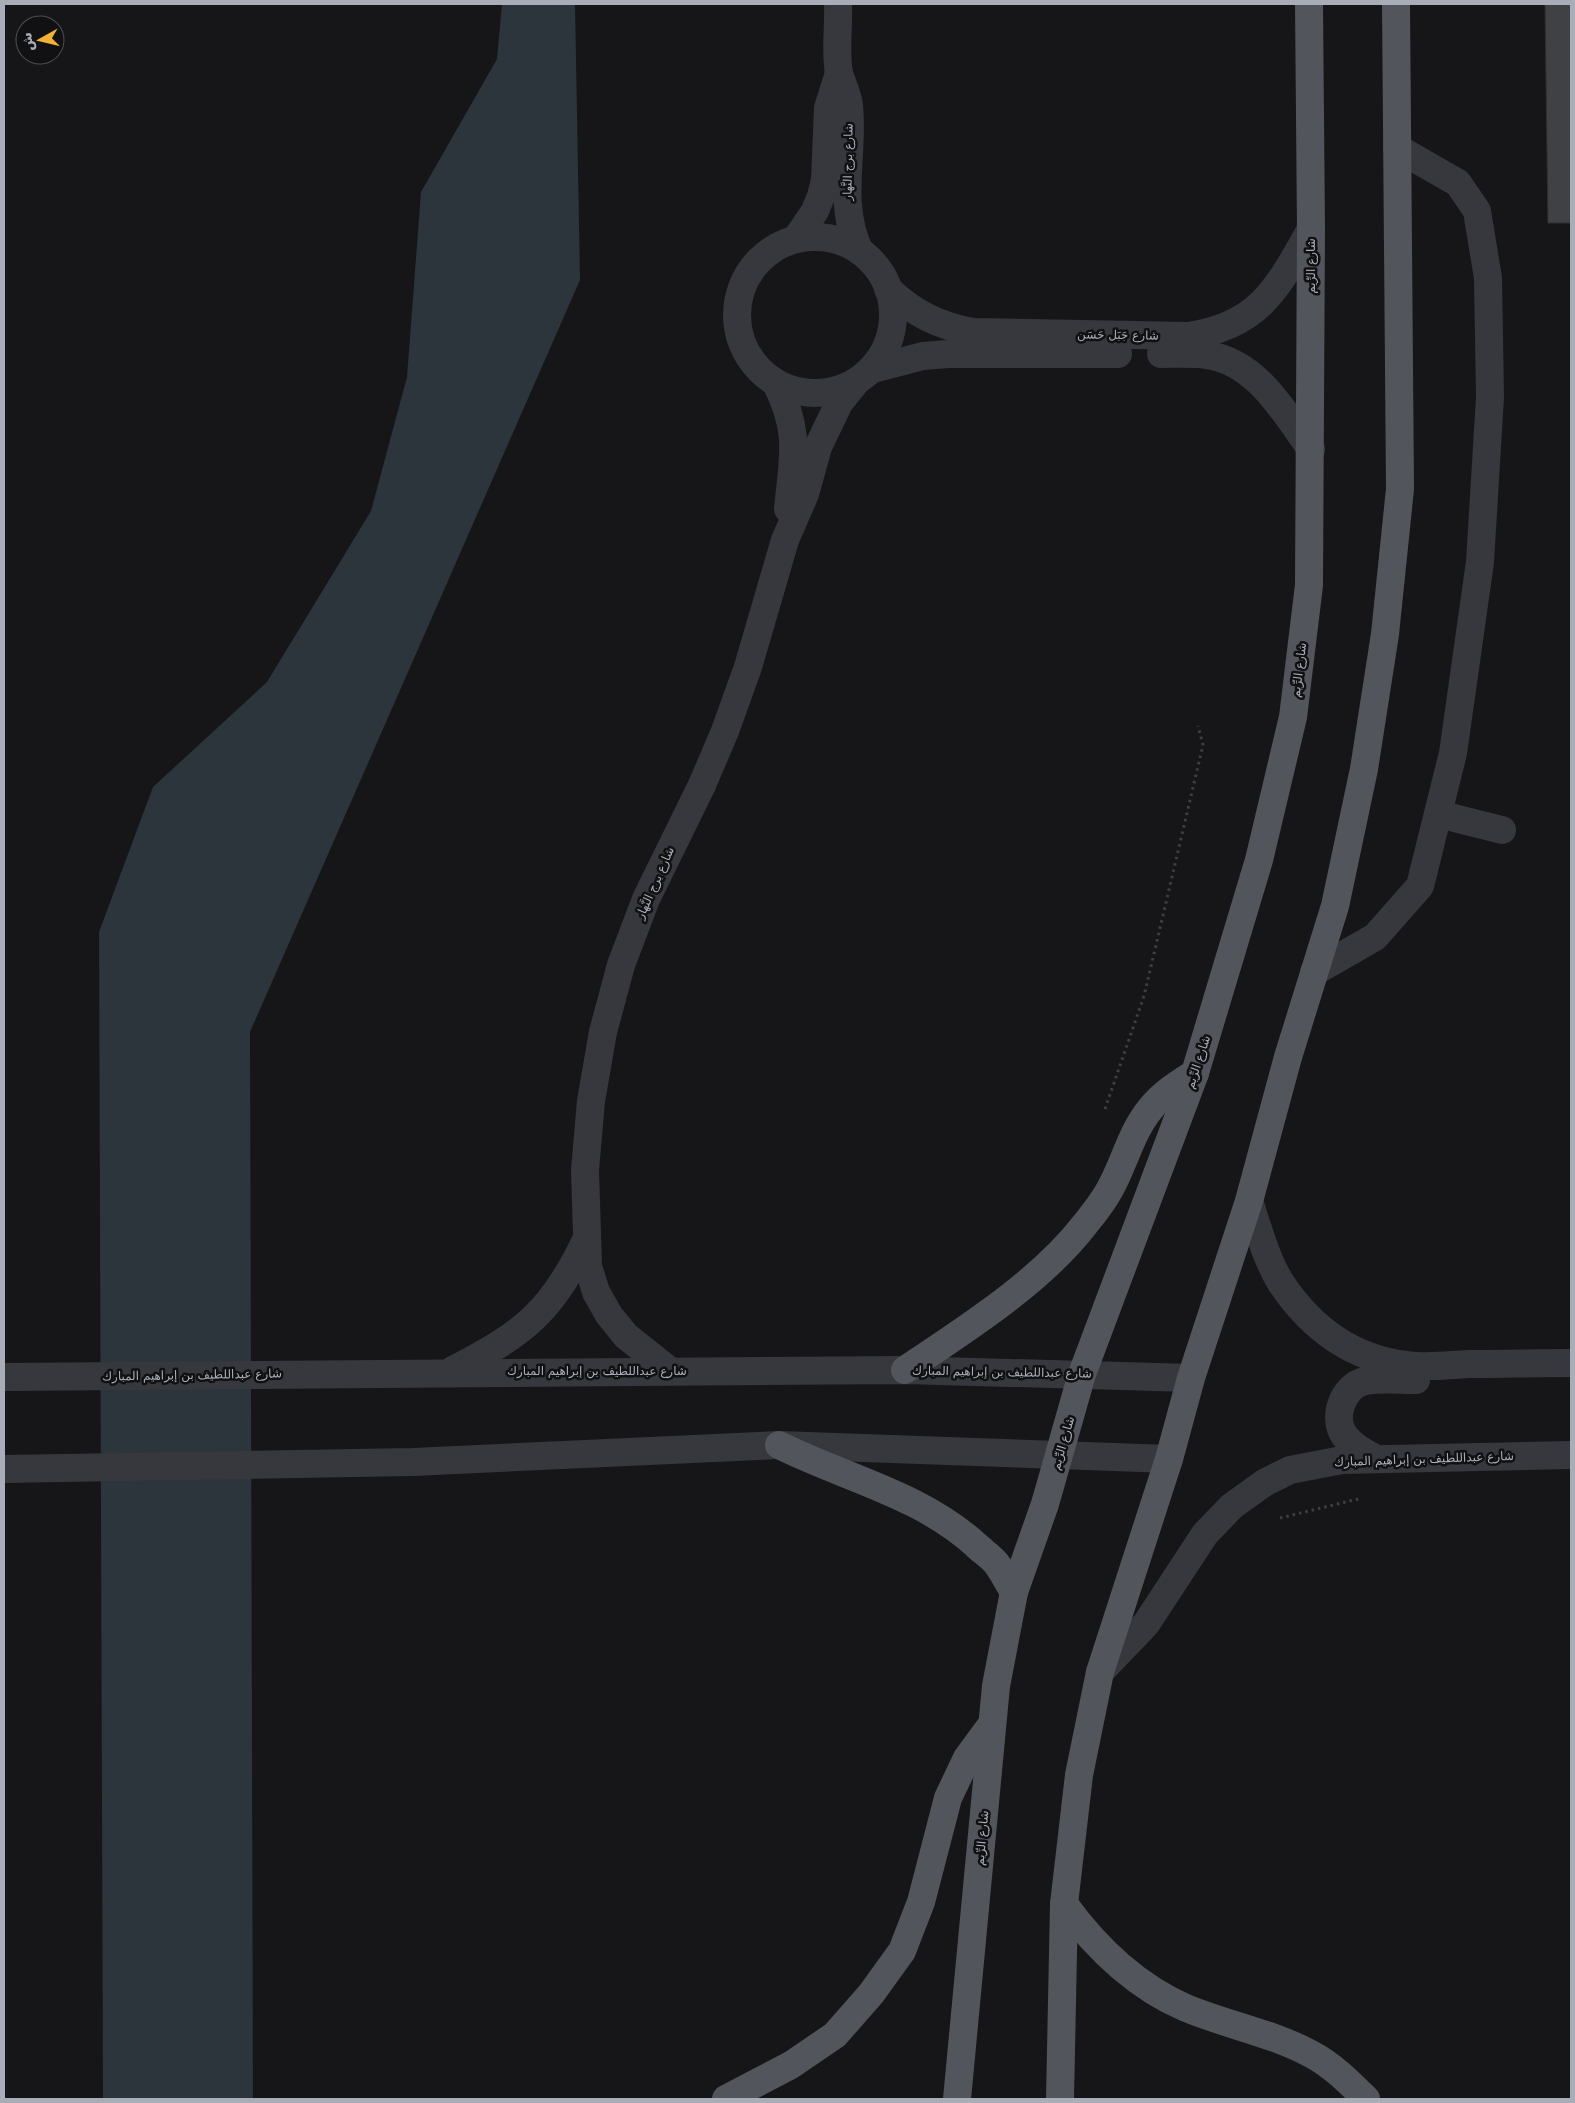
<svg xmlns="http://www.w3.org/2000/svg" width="1575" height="2103" font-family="'DejaVu Sans','Noto Naskh Arabic',sans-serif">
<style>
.water{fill:#2c353c}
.building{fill:#404145;stroke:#303034}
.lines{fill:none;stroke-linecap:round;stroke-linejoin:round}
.path{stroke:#3d3f44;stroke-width:3;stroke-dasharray:2.5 4;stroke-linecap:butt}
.minor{stroke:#37383d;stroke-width:28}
.major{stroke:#53555c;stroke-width:28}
.labels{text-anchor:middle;stroke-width:5;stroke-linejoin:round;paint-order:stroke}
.street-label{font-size:12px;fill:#a8adb8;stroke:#111113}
</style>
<rect width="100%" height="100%" fill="#161618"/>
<polygon class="water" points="502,4 575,4 580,280 250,1032 253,2099 103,2099 99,932 153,787 267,682 371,511 407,377 421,192 497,59"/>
<polygon class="building" points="1545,4 1571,4 1571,223 1548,223"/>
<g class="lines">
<g class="path">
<polyline points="1105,1109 1144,996 1203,745 1198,726"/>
<polyline points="1280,1518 1362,1498"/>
</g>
<g class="minor">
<path d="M838 4C839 24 835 54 839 73 842 84 848 94 849 106 854 157 837 201 859 250"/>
<circle cx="815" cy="315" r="78"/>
<polyline points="796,239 815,211 821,196 825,180 828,108 839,73"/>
<path d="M888 289C913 313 939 326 973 332L1188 336C1260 326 1278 287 1311 229"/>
<path d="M1161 354C1176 354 1192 353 1207 355 1257 362 1284 412 1311 449"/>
<polyline points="873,369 923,356 948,354 1118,354"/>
<path d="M776 383C801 433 793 456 788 509"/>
<polyline points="1438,814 1502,830"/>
<polyline points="1314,972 1375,937 1420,886 1453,753 1480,562 1490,397 1488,278 1477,211 1458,183 1397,148"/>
<path d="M1249 1201C1258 1228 1266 1259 1281 1283 1311 1328 1353 1359 1407 1365 1427 1368 1448 1365 1468 1364 1503 1364 1537 1363 1571 1363"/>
<path d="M453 1370C523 1334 552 1312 586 1240"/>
<polyline points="670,1371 626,1336 609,1315 596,1292 588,1266 585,1170 591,1101 603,1032 621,965 646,899 702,785 725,731 748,667 785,540 805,494 818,447 839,403 855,383"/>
<polyline points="4,1377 905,1370 1191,1378"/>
<path d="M1375 1458C1363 1452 1352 1446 1344 1435 1332 1417 1343 1386 1365 1381 1381 1378 1399 1380 1416 1380"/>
<polyline points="4,1469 413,1462 779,1445 1169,1459"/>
<polyline points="1100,1672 1146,1624 1205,1534 1232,1506 1264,1483 1290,1470 1342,1460 1571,1455"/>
</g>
<g class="major">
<path d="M905 1370C966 1329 1041 1282 1086 1223 1095 1212 1104 1200 1110 1189 1125 1162 1131 1132 1151 1108 1163 1093 1179 1083 1195 1073"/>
<path d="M779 1445C845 1478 920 1494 976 1545 982 1551 990 1556 996 1563 1003 1572 1008 1583 1014 1592"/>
<path d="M1064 1904C1096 1948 1135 1986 1186 2008 1227 2025 1272 2033 1311 2054 1332 2065 1349 2082 1366 2099"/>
<polyline points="726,2099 791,2065 835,2035 871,1994 902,1951 921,1902 948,1798 967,1758 992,1724"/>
<polyline points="957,2099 996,1686 1014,1592 1045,1504 1082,1374 1195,1073 1259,860 1293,717 1309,585 1311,229 1309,4"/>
<polyline points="1060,2099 1064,1904 1079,1775 1100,1672 1169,1459 1191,1378 1249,1201 1288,1057 1335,906 1364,769 1385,634 1400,489 1396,4"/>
</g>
</g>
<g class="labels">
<g class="street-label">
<text transform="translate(848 162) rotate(-89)" y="4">شارع برج النَّهار</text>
<text transform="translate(1311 266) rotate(-90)" y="4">شارع الرِّيم</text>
<text transform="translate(1118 335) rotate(1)" y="4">شارع جَبَل حَسَن</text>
<text transform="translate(1299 670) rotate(-83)" y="4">شارع الرِّيم</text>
<text transform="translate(655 883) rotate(-66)" y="4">شارع برج النَّهار</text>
<text transform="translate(1198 1062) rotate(-72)" y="4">شارع الرِّيم</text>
<text x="597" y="1375">شارع عبداللطيف بن إبراهيم المبارك</text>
<text transform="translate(1002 1372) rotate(1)" y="4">شارع عبداللطيف بن إبراهيم المبارك</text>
<text transform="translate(192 1375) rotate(-1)" y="4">شارع عبداللطيف بن إبراهيم المبارك</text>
<text transform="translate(1063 1443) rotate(-74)" y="4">شارع الرِّيم</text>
<text transform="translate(1424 1459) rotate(-2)" y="4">شارع عبداللطيف بن إبراهيم المبارك</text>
<text transform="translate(982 1838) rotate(-85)" y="4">شارع الرِّيم</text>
</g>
</g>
<rect width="1575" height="2103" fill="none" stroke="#a8adb8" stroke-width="10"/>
<g transform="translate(40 40) rotate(262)"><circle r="24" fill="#111113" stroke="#4d4f55"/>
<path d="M0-4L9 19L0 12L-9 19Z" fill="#f2b134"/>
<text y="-8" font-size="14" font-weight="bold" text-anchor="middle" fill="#a8adb8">ش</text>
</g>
</svg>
